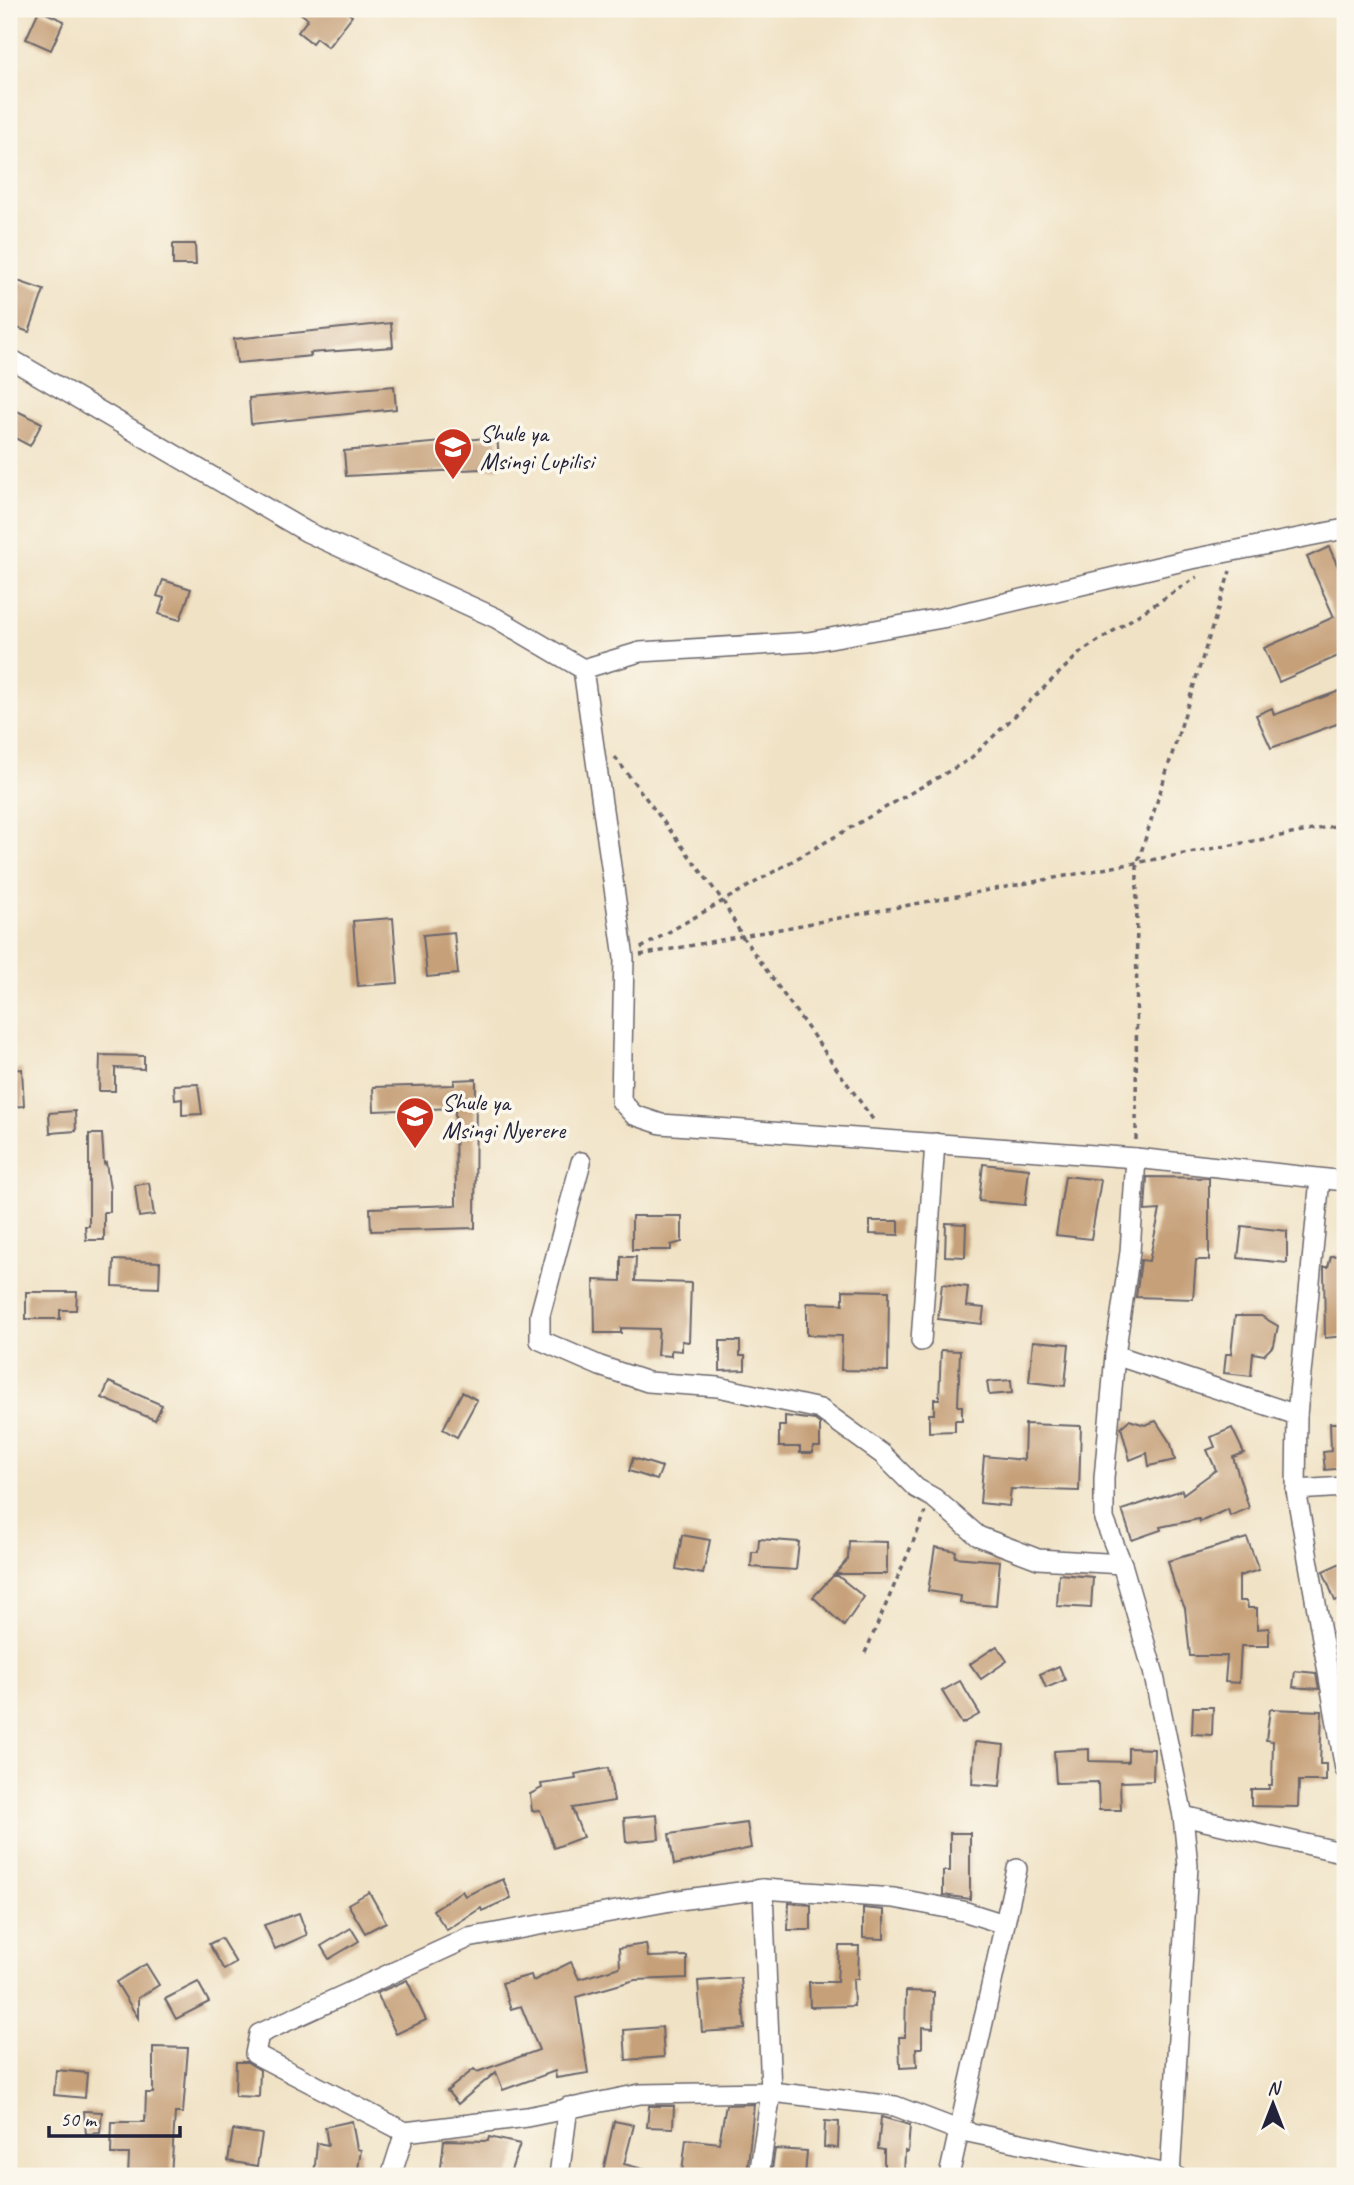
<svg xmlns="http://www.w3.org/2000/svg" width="1354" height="2185" font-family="Caveat,sans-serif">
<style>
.building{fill:#c6a079}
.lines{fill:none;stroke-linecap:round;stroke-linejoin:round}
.street-casing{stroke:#6a656b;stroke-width:22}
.path{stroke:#6a656b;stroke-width:3.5;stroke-dasharray:5 5;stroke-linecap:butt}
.street{stroke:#fff;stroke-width:19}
.labels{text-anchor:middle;stroke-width:7;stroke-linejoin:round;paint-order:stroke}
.poi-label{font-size:24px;fill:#22223b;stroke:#fbf7ec;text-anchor:start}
</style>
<rect width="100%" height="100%" fill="#fbf7ec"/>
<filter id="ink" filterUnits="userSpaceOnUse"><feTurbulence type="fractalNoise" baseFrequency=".0143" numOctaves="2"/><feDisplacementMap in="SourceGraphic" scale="14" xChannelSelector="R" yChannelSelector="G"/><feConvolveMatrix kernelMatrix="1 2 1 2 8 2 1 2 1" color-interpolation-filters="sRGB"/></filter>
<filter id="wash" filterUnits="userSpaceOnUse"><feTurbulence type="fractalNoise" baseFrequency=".00686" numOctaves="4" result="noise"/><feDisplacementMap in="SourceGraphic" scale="28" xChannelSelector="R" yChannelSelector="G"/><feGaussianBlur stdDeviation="1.57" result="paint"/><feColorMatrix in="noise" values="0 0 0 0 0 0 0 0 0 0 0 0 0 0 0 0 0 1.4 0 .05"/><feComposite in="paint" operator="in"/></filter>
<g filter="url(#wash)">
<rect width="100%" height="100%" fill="#f0e2c5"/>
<g id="blocks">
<g class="building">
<polygon points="295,9 343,9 352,16 328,47 316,38 312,43 298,32 308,19"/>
<polygon points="39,10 64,21 51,50 26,39"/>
<polygon points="173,244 195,244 196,265 173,265"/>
<polygon points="9,278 44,290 29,332 9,325"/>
<polygon points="391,323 393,347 310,353 311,356 237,363 234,339"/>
<polygon points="394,386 396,409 251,424 249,398"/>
<polygon points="15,410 42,423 30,446 9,435 9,422"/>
<polygon points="497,437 500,468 346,476 344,451"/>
<polygon points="1329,547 1345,582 1345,653 1279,682 1264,648 1334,617 1307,557"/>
<polygon points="163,580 191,589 180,620 159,614 164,598 157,596"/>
<polygon points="1345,689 1345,721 1271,748 1256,715 1272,708 1274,715"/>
<polygon points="393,918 398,983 358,986 353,921"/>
<polygon points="454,932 458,974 427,977 423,935"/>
<polygon points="100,1055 144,1056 144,1069 115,1068 115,1091 99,1091"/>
<polygon points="22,1069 24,1106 9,1107 9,1070"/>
<polygon points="476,1079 475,1228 371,1231 370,1208 456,1205 455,1108 374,1111 373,1087 454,1085 454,1080"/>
<polygon points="198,1084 202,1114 182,1115 182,1099 175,1100 174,1085"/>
<polygon points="75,1111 76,1131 50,1133 49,1113"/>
<polygon points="89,1134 102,1134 104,1164 106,1163 110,1189 110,1212 104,1212 104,1240 86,1240 85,1226 89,1226"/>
<polygon points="983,1164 1029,1169 1025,1205 979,1201"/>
<polygon points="1065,1176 1101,1180 1091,1239 1056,1235"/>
<polygon points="1147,1177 1209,1178 1209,1260 1196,1260 1193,1299 1136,1297 1141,1260 1149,1261 1160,1210 1145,1211"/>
<polygon points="149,1183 154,1215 139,1217 135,1185"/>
<polygon points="632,1216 682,1216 682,1242 671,1245 671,1250 632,1250"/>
<polygon points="870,1221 899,1221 899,1235 870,1234"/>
<polygon points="946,1223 966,1224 965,1257 945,1256"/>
<polygon points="1242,1226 1287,1231 1287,1263 1238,1258"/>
<polygon points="1345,1255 1345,1336 1325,1338 1324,1267 1328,1267 1331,1256"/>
<polygon points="621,1257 636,1257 635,1281 691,1283 689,1342 682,1341 682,1351 671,1350 671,1356 657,1355 659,1329 621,1328 621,1333 595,1333 594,1280 621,1281"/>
<polygon points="114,1260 160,1262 159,1288 113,1286"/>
<polygon points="942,1284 968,1287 966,1306 984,1308 982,1324 938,1319"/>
<polygon points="843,1290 889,1291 888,1371 841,1370 842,1336 807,1335 807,1303 843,1304"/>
<polygon points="26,1292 77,1292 76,1310 60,1310 60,1319 26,1319"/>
<polygon points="1235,1316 1261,1316 1278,1326 1274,1345 1264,1355 1253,1353 1251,1376 1224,1373 1226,1354 1231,1354"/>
<polygon points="720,1341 740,1341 740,1356 745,1356 745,1370 720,1371"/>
<polygon points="1033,1341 1069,1344 1065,1386 1029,1382"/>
<polygon points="941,1350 960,1351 958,1406 962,1406 962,1420 955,1420 955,1431 929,1432 929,1414 934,1414 934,1399 939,1399"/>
<polygon points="1011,1380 1012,1393 989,1395 987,1382"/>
<polygon points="109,1382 162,1405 155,1420 102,1398"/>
<polygon points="462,1392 477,1400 457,1437 443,1429"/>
<polygon points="785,1416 815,1420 820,1424 820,1447 813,1447 813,1453 800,1453 800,1447 779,1447 779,1426 785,1426"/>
<polygon points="1129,1420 1145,1425 1156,1421 1171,1444 1175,1460 1149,1466 1147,1453 1130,1460 1121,1427"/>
<polygon points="1330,1423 1345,1423 1345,1468 1325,1470 1323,1452 1331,1451"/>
<polygon points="1025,1424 1081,1426 1079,1491 1011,1489 1009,1506 980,1503 984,1456 1024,1460"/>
<polygon points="1232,1428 1244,1453 1233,1457 1249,1508 1230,1516 1228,1509 1200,1522 1199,1519 1160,1527 1161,1530 1132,1540 1122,1510 1182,1490 1183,1494 1216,1470 1207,1450 1215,1447 1211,1437"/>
<polygon points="633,1458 662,1467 657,1480 629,1471"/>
<polygon points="682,1535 710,1540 703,1574 676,1569"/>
<polygon points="1247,1538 1259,1570 1239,1576 1239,1601 1247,1601 1248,1608 1257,1608 1257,1629 1269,1628 1269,1646 1241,1646 1239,1683 1225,1682 1227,1656 1190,1656 1185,1608 1175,1587 1168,1561"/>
<polygon points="759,1539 799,1542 796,1570 751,1567 752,1552 758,1552"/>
<polygon points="849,1541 887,1542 887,1574 835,1574 848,1559"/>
<polygon points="935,1547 956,1551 955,1557 1000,1561 996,1606 960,1603 961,1596 928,1591"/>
<polygon points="1345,1561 1345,1597 1335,1601 1323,1571"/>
<polygon points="1059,1574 1093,1577 1091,1608 1057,1606"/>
<polygon points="833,1576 838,1576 864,1597 844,1626 813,1597"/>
<polygon points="997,1646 1007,1661 981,1679 970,1664"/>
<polygon points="1059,1666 1065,1680 1046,1688 1040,1674"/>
<polygon points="1295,1671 1316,1673 1319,1689 1293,1687"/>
<polygon points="960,1681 980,1714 962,1724 942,1691"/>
<polygon points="1193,1707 1213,1707 1212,1735 1192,1734"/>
<polygon points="1270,1709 1322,1711 1320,1764 1326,1764 1326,1781 1299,1781 1298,1807 1251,1806 1251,1789 1269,1789 1269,1785 1272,1785 1273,1741 1266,1740"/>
<polygon points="975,1742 1004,1745 1000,1786 972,1784"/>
<polygon points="1128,1748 1154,1749 1153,1781 1120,1782 1121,1810 1099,1810 1098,1782 1056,1783 1054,1751 1089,1749 1089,1761 1128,1762"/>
<polygon points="608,1768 614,1801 572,1808 583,1837 554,1848 540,1810 532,1811 530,1794 542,1788 541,1784 576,1779 575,1774"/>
<polygon points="657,1815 659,1839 626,1842 624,1818"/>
<polygon points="747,1823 751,1848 674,1865 669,1834"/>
<polygon points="950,1833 970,1833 970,1899 943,1895 943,1871 950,1871"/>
<polygon points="503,1879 511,1898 482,1911 481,1908 447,1930 433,1910 462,1891 465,1896"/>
<polygon points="369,1892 386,1922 365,1933 348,1904"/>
<polygon points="789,1903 811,1905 811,1930 788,1930"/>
<polygon points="863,1908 884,1910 884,1939 863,1938"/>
<polygon points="299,1913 307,1935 275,1949 264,1925"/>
<polygon points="351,1928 359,1941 329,1959 321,1946"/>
<polygon points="221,1938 236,1963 224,1970 209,1944"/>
<polygon points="646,1944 648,1957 687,1956 687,1978 635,1980 576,1997 588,2073 556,2078 555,2071 503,2090 496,2072 458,2104 447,2091 474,2069 477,2072 539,2050 521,2006 511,2009 502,1983 531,1975 533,1981 571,1962 579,1979 620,1967 619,1948"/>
<polygon points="839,1946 859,1946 858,1979 853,1979 854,2006 810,2007 809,1982 837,1982"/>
<polygon points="146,1964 159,1985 138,1998 138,2018 116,1982"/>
<polygon points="741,1978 745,2029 702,2032 698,1981"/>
<polygon points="407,1980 426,2020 396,2034 377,1993"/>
<polygon points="198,1982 209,2002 176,2019 165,1999"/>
<polygon points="906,1991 934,1992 933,2028 922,2027 922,2048 916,2048 917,2067 900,2068 899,2037 905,2037"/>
<polygon points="662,2027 664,2057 626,2060 624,2030"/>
<polygon points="153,2047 188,2048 183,2113 175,2113 171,2176 128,2176 129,2154 111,2154 112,2122 145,2122 146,2093 153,2093"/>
<polygon points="236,2062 247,2062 260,2070 259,2097 235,2096"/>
<polygon points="56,2070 87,2073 85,2098 54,2095"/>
<polygon points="754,2104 747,2175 715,2176 682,2172 686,2139 719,2143 726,2105"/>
<polygon points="649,2106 674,2106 673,2128 647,2127"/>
<polygon points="84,2111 102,2112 100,2133 86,2134"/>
<polygon points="881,2117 910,2125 908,2152 905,2151 904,2176 884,2176 884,2150 878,2149"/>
<polygon points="352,2121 357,2149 361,2150 357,2176 314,2176 317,2143 328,2145 325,2127"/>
<polygon points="614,2121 634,2125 624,2164 654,2172 653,2176 602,2176"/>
<polygon points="825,2121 839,2122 838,2148 824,2147"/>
<polygon points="233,2130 262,2134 257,2166 228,2161"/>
<polygon points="489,2137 520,2144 509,2176 440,2176 444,2140 488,2141"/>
<polygon points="775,2149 807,2151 805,2176 771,2176"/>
</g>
</g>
</g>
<g filter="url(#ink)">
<use href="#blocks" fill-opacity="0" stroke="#6a656b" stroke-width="2"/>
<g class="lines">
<defs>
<g id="street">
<polyline points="9,358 307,532 496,618 583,669 640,652 808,642 942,618 1187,560 1345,529"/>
<polyline points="583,669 624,958 621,1101 634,1115 661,1124 1136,1158 1345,1181"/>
<polyline points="1136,1158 1130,1252 1115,1355 1297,1415"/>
<polyline points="581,1162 540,1315 540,1340 600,1366 648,1382 718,1387 820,1409 882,1454 916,1488 934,1498 978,1536 1038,1559 1122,1564"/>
<polyline points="1320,1179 1297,1415 1296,1490 1345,1769"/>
<polyline points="921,1341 935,1143"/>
<polyline points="1115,1355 1104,1478 1104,1519 1122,1564 1153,1671 1183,1816 1188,1866 1170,2176"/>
<polyline points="1296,1490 1345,1487"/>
<polyline points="1183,1816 1345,1853"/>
<polyline points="405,2132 255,2054 259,2034 468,1938 671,1901 763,1889 894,1898 963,1911 1004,1924"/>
<polyline points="391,2176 405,2132 527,2117 640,2094 771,2092 895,2106 958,2130 1176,2176"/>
<polyline points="559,2176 568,2107"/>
<polyline points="759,2176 771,2092 763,1889"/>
<polyline points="949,2176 1017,1869"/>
</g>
</defs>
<use href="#street" class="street-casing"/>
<g class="path">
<polyline points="615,757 723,901 742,936 874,1121"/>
<polyline points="641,948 970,759 1081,652 1197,577"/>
<polyline points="640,955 1345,824"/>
<polyline points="1136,1140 1137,865 1230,571"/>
<polyline points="865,1653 926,1512"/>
</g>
<use href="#street" class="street"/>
</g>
</g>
<defs>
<symbol id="school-pin" viewBox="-11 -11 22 30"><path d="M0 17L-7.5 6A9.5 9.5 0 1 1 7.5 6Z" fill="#c8321e" stroke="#fbf7ec"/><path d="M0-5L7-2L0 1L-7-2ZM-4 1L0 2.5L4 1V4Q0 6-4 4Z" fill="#fff"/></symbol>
</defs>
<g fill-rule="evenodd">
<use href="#school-pin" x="431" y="425" width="44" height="60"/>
<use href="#school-pin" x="393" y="1094" width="44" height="60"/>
</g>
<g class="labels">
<g class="poi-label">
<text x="480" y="441">Shule ya<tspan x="480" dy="28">Msingi Lupilisi</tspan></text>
<text x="442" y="1110">Shule ya<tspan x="442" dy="28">Msingi Nyerere</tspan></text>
</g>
</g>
<rect width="1354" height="2185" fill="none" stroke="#fbf7ec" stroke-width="35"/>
<g transform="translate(1273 2104)" stroke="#fbf7ec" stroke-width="5" paint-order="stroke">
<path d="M0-5L12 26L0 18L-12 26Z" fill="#22223b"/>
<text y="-10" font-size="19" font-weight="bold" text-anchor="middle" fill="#22223b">N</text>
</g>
<path d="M49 2126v10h131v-10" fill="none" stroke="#22223b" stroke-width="3.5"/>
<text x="60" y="2126" font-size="21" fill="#22223b" stroke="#fbf7ec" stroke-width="5" paint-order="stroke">50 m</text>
</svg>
